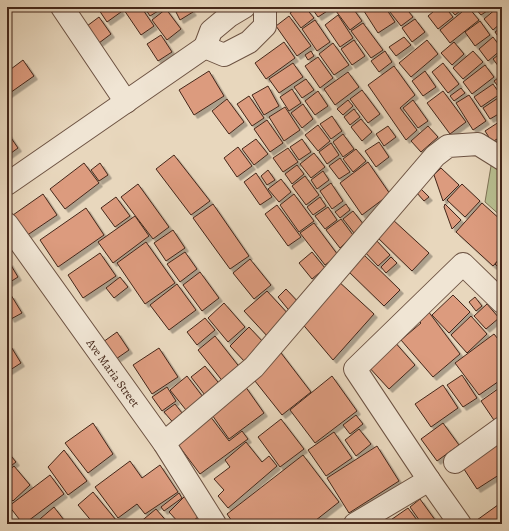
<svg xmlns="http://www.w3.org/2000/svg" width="509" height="531" font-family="Alegreya,serif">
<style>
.green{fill:#b7be90;stroke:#7e7255}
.building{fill:#dc9b7e;stroke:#44271a;filter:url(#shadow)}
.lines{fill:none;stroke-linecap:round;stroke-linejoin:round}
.minor-casing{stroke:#6d5343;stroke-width:24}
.minor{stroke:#f0e5d4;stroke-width:22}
.labels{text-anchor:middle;stroke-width:4;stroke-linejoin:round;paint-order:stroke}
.street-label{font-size:12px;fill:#44271a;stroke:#f0e5d4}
</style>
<defs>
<filter id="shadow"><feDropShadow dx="3.5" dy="3.5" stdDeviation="0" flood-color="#0004"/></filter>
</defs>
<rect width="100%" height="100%" fill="#e8d7bd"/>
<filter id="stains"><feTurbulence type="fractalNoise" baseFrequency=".005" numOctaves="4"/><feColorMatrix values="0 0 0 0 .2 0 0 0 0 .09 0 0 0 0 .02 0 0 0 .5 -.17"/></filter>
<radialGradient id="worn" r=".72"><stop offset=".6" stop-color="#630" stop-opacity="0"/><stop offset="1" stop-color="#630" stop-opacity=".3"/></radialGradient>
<polygon class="green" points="502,138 502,217 485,202 495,142"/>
<g class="building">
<polygon points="97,7 118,7 121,12 107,22"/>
<polygon points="122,7 141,7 154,26 141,35"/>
<polygon points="144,7 163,7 163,8 150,16"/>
<polygon points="184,7 189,7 193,12 180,20 176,12"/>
<polygon points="299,7 305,7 314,18 301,28 290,13"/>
<polygon points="311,7 331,7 332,8 318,17"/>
<polygon points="333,7 352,7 362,21 350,30"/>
<polygon points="364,7 385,7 395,22 378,33 362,8"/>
<polygon points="396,7 405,7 413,17 401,26 390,12"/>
<polygon points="439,7 445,7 453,17 438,29 428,16"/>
<polygon points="448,7 465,7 455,15"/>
<polygon points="468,7 479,20 450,43 440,30"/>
<polygon points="474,7 484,7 487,11 481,15"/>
<polygon points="497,8 502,14 502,22 493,30 484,19"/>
<polygon points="166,9 181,29 167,40 152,20"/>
<polygon points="338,15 353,38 340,47 325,25"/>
<polygon points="289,16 311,46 297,56 276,26"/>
<polygon points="99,17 111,34 99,43 87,26"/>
<polygon points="415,19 425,32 412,42 402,28"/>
<polygon points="315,20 330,42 317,51 302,29"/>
<polygon points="480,21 490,35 475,46 465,32"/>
<polygon points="363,23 383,50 371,58 351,31"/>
<polygon points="502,27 502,42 495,32"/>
<polygon points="161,35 172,52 158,61 147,44"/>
<polygon points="404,37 411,45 396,56 389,47"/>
<polygon points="493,37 502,49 488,61 479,49"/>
<polygon points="354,40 365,56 352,65 341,49"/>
<polygon points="427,40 438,54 411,77 399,63"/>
<polygon points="284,42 295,58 266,79 255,63"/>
<polygon points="454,42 464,54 452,65 441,53"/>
<polygon points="333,43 349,65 334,75 319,54"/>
<polygon points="311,51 314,56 308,60 305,55"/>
<polygon points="385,51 392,62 379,72 371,61"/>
<polygon points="473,51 483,62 463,79 453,68"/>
<polygon points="502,52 502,71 493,59"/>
<polygon points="318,57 333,78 320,88 305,66"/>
<polygon points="23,60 34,76 7,95 7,72"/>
<polygon points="293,63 303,77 279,93 269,79"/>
<polygon points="443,63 459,84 448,93 432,72"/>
<polygon points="485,65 494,77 472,94 463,82"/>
<polygon points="394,66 415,95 400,108 417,130 406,140 368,85"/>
<polygon points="209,71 224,96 194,115 179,90"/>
<polygon points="425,71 436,87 423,96 412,81"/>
<polygon points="348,72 359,87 335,105 324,89"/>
<polygon points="502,75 502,92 494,81"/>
<polygon points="306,79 314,90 302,98 294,87"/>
<polygon points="493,84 500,94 481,107 474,97"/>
<polygon points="268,86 279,106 264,115 252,95"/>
<polygon points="461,88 465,93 454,101 450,96"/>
<polygon points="292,89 301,103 289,111 280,97"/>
<polygon points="362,90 380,114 368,123 350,99"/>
<polygon points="318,91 328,106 315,115 305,101"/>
<polygon points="443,91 466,122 450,134 427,103"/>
<polygon points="469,95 486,121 473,130 456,103"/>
<polygon points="249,96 264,118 252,126 237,104"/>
<polygon points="498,98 502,103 502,112 490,119 483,108"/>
<polygon points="227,99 244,122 229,134 212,111"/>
<polygon points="348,100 353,106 343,115 337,109"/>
<polygon points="413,100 428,121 418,128 403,108"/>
<polygon points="303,104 313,119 302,128 291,113"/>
<polygon points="285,107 300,130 284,141 269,117"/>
<polygon points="354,109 360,117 350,125 344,117"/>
<polygon points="332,116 342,131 331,139 320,124"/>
<polygon points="361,119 372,132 362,141 351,127"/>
<polygon points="267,120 283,143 270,152 254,129"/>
<polygon points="502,120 502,136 492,142 485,131"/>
<polygon points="318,125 330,141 318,151 305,135"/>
<polygon points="388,126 396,137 384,146 376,134"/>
<polygon points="428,126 438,137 421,152 411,141"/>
<polygon points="7,132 18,148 7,156"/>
<polygon points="343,134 354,149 343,157 333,142"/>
<polygon points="256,139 268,154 254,165 242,149"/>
<polygon points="302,139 311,152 299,160 290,147"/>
<polygon points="379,142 389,157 376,167 365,151"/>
<polygon points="331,143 339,155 327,164 319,152"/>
<polygon points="238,147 252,166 237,177 224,158"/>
<polygon points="288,148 298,162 283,172 273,158"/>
<polygon points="356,149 366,161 353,172 343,159"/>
<polygon points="314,153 325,167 311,178 300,164"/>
<polygon points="174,155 210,201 191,215 156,169"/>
<polygon points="340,158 350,172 339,179 329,166"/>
<polygon points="368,162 390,194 362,215 340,183"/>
<polygon points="84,163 99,183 65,209 50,189"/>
<polygon points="100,163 108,175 99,181 91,170"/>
<polygon points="297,165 304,174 292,184 285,174"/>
<polygon points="441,168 459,185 443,201 434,175"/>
<polygon points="268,170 275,180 267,185 261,176"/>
<polygon points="323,171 329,180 317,189 311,180"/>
<polygon points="256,173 272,197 260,205 244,182"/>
<polygon points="305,176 319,195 306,205 292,186"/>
<polygon points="281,179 291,192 279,202 268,189"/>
<polygon points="331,183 343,201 332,209 320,191"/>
<polygon points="138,184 169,227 153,239 121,197"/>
<polygon points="462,184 480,201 465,217 447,200"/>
<polygon points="420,188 429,197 424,201 416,192"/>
<polygon points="43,194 57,215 26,236 13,215"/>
<polygon points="294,194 314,221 299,232 280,205"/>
<polygon points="116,197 130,216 115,227 101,208"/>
<polygon points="320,197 326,206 313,215 307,207"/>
<polygon points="482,203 502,221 502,256 493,266 456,232"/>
<polygon points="213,204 249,256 230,269 193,218"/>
<polygon points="346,204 350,210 340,218 335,212"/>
<polygon points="445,204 461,220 452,229 444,207"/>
<polygon points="277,205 301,237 288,246 265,214"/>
<polygon points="328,207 337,220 325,229 315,216"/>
<polygon points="86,208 104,235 58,267 40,240"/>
<polygon points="353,211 364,225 354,233 343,219"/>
<polygon points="135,216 149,236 113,263 98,242"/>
<polygon points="341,219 353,235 340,248 326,230"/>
<polygon points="392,219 429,253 412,271 376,236"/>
<polygon points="314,223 338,255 325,265 300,233"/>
<polygon points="173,230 185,248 166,261 154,243"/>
<polygon points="375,239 390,255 378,266 363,250"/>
<polygon points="146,242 175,283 145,304 117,263"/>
<polygon points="185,252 197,269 180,282 167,264"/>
<polygon points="312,252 325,268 312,279 299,263"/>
<polygon points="100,253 116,276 83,298 68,275"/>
<polygon points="362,253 400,290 384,306 346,269"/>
<polygon points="502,256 502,271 495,264"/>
<polygon points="391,257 397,263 386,273 381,267"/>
<polygon points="250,259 271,285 254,299 233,273"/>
<polygon points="9,262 18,277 7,284 7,264"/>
<polygon points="200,272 219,298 202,311 183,285"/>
<polygon points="120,277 128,287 114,298 106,288"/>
<polygon points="337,280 374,314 333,360 300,321"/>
<polygon points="177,284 196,310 169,330 150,305"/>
<polygon points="286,289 301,305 292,314 278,297"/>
<polygon points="267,291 291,317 269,338 244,311"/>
<polygon points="11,295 22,313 11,319 7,312 7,297"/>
<polygon points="453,295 470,312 449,333 432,315"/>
<polygon points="475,297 482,306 476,311 469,302"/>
<polygon points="224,303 245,327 228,342 208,318"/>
<polygon points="487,304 499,318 486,329 474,316"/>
<polygon points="428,311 460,354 433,377 401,340 421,323 417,319"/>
<polygon points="471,316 487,334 467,353 451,335"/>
<polygon points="205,318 215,330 197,345 187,332"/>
<polygon points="249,327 265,344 246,363 230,346"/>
<polygon points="117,332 129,350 116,359 103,342"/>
<polygon points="494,334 502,344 502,379 479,395 455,363"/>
<polygon points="215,336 241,369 224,383 198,350"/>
<polygon points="393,340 415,365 389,389 367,365"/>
<polygon points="10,345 21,363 7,372 7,347"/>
<polygon points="159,348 178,377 152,394 133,365"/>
<polygon points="278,349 311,392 282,415 251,376"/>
<polygon points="205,366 222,387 208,399 191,377"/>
<polygon points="462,375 477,398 463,407 447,385"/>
<polygon points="187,376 203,397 186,410 170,390"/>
<polygon points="332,376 357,411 315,443 290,410"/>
<polygon points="443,385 458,408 431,427 415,404"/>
<polygon points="245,386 264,413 229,439 210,412"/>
<polygon points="502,386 502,428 500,429 481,401"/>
<polygon points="167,387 176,401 162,411 152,397"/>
<polygon points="175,404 186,418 176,426 164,412"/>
<polygon points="356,415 363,424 350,434 343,425"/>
<polygon points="210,416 229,441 242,431 248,439 200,474 176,442"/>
<polygon points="281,419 304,449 280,467 258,437"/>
<polygon points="93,423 113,454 88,473 65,443"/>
<polygon points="443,423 459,445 437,461 421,439"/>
<polygon points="359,429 371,444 356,456 345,440"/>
<polygon points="334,432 352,458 326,476 308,450"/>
<polygon points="502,435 502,473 477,489 460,463"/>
<polygon points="246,442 262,462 269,456 277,466 228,508 218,496 224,490 214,479 230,467 225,460"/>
<polygon points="377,446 399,481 349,513 327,478"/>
<polygon points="64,450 87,481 68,495 48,467"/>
<polygon points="7,451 16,462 7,469"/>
<polygon points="303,455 339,502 311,524 234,524 227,514"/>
<polygon points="130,461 142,478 160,465 178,492 145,514 137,504 118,518 95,487"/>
<polygon points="14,466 30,485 13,501 7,495 7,472"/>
<polygon points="50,475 64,494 24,524 23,524 9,506"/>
<polygon points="93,492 116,520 111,524 94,524 78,505"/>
<polygon points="179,493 182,498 164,511 161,507"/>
<polygon points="185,496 201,514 190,524 180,524 169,512"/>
<polygon points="420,499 438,524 422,524 410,507"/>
<polygon points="502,502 502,524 480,524 477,520"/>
<polygon points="54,507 67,524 34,524"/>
<polygon points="408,508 420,524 385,524"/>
<polygon points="156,509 169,524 140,524 139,523"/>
</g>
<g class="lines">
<defs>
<g id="minor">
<polyline points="62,7 126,102"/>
<polyline points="244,7 229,16 211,31 205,47 224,55 249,42 265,26 265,8"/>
<polyline points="7,184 205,47"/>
<polyline points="7,224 164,443 215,524"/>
<polyline points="164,443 254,367 435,156 448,146 478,144 502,159"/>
<polyline points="455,462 502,428"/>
<polyline points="355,524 429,480"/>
<polyline points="460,524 429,480 355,369 463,264 502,302"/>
</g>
</defs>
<use href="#minor" class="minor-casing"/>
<use href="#minor" class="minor"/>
</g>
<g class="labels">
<g class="street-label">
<text transform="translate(113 373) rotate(54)" y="4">Ave Maria Street</text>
</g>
</g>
<rect width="509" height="531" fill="none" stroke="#e8d7bd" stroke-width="24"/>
<rect x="8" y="8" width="493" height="515" fill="none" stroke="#44271a" stroke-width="2"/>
<rect x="12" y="12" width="485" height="507" fill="none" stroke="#44271a"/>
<rect width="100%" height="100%" filter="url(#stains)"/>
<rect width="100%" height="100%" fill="url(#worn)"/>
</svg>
